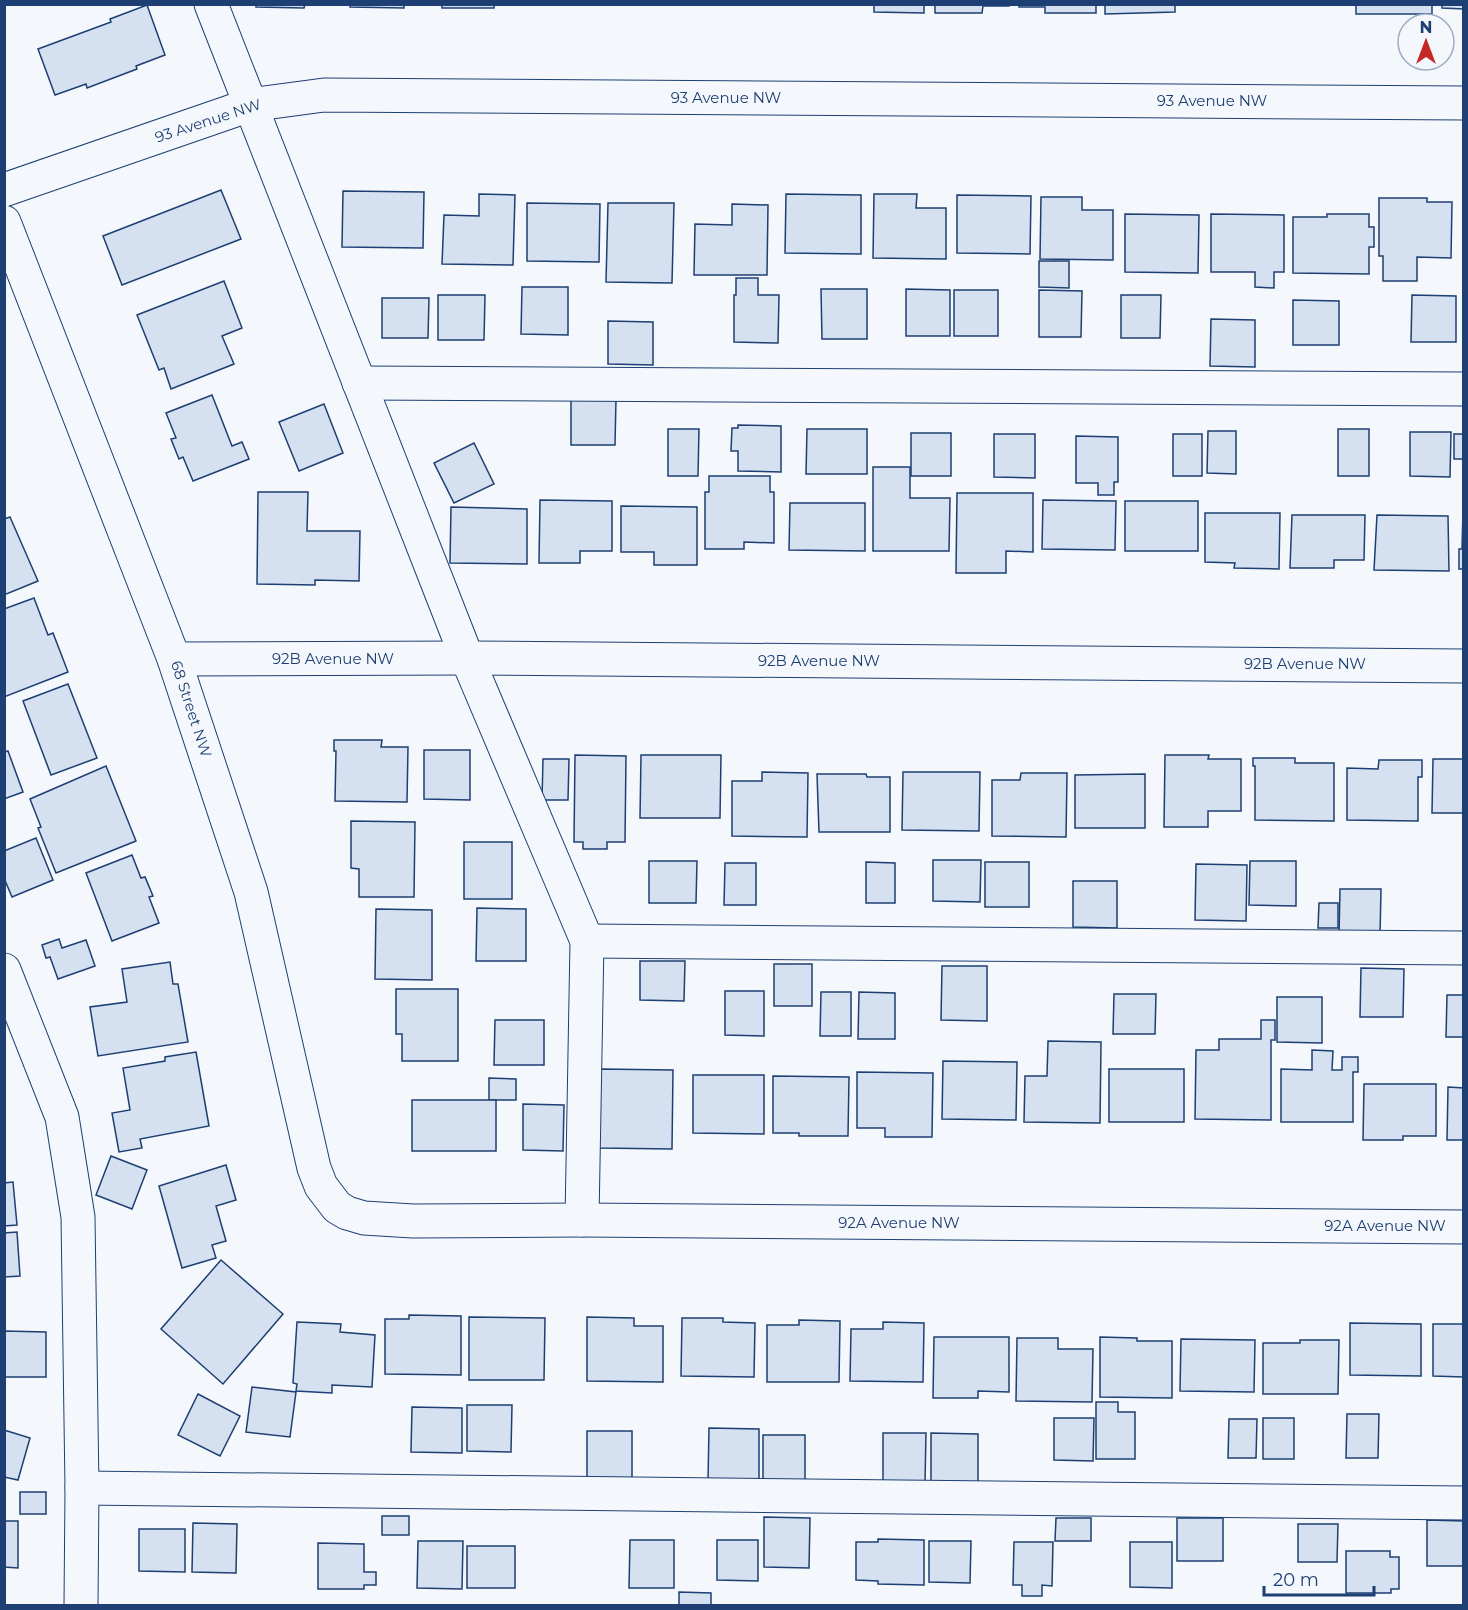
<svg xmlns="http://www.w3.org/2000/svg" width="1468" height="1610" font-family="Montserrat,sans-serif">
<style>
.building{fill:#d5e0f0;stroke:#1d3f73;stroke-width:1.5}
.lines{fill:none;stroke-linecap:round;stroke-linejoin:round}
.minor-casing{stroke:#1d3f73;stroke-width:35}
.minor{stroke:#f4f7fb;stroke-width:33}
.labels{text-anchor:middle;stroke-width:4.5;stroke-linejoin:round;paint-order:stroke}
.street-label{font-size:15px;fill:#1d3f73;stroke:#f4f7fb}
</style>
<rect width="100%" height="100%" fill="#f4f7fb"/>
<g class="building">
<polygon points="256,4 305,4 304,8 256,7"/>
<polygon points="350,4 404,4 404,8 350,7"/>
<rect x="442" y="4" width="52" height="4"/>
<polygon points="924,4 924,13 874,12 874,5 847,5"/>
<polygon points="935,4 1009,4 1009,6 983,6 982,13 935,13"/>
<polygon points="1019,4 1096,4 1096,13 1045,13 1045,7 1019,7"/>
<polygon points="1105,4 1175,4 1175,12 1105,14"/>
<rect x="1356" y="4" width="76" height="10"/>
<polygon points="1442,4 1464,4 1464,9 1442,8"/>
<polygon points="147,5 165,55 136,66 137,69 87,88 86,84 55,95 38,49 111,22 110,19"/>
<polygon points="221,190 241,239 122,285 103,236"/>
<polygon points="343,191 424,192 423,248 342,247"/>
<polygon points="479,194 515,195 513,265 442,264 444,215 479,216"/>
<polygon points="786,194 861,195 861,254 785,253"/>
<polygon points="874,194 917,194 916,208 946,208 946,259 873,258"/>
<polygon points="957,195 1031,196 1030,254 957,253"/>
<polygon points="1041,197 1082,197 1082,210 1113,210 1113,260 1040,259"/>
<polygon points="1379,198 1427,198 1427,202 1452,202 1451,258 1417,257 1417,281 1383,281 1383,256 1379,256"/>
<polygon points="527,203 600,204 599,262 527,261"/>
<polygon points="608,203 674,203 672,283 606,282"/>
<polygon points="732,204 768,205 767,275 694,275 695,224 732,225"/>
<polygon points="1125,214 1199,215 1198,273 1125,272"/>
<polygon points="1211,214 1284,215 1284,272 1274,272 1274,288 1255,287 1255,272 1211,272"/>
<polygon points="1327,214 1369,214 1369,227 1374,227 1374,247 1369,247 1369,274 1293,273 1293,217 1327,217"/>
<polygon points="1039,261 1069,261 1069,288 1039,287"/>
<polygon points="736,278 758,278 758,295 779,295 778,343 734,342 734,295 736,295"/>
<polygon points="224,281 242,328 222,336 234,364 171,389 164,368 159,370 137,315"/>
<polygon points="522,287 568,287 568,335 521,334"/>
<polygon points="821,289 867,289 867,339 822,339"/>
<polygon points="906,289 950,290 950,336 906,336"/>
<rect x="954" y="290" width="44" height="46"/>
<polygon points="1039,290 1082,291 1081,337 1039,337"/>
<polygon points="438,295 485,295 484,340 438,340"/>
<polygon points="1121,295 1161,295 1160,338 1121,338"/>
<polygon points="1412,295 1456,296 1456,342 1411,342"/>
<polygon points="382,298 429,298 428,338 382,338"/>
<polygon points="1293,300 1339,301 1339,345 1293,345"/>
<polygon points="1211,319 1255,320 1255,367 1210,366"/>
<polygon points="608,321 653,322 653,365 608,364"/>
<polygon points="212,395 232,446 242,442 249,459 193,481 183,457 179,459 171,439 176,438 166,413"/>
<polygon points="571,399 616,399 615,445 571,445"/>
<polygon points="324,404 343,453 299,471 279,422"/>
<polygon points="738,425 781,426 781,472 738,471 738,451 731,451 732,428 738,428"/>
<polygon points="668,429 699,429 698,476 668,476"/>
<polygon points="807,429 867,429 867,474 806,474"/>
<rect x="1338" y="429" width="31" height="47"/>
<polygon points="1208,431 1236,431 1236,474 1207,473"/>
<polygon points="1410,432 1451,432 1450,477 1410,476"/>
<rect x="911" y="433" width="40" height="43"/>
<polygon points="994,434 1035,434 1035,478 994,477"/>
<rect x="1173" y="434" width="29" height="42"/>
<rect x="1454" y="434" width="10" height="25"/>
<polygon points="1076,436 1118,437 1118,482 1114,482 1114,495 1098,495 1098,483 1076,483"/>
<polygon points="474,443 494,484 454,503 434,463"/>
<polygon points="873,467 910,467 910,498 950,498 949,551 873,551"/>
<polygon points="709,476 770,476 770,492 774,492 774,543 744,542 744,549 705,549 705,492 709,492"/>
<polygon points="258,492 308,492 307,531 360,531 359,581 315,580 315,585 257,584"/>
<polygon points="957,493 1033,493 1033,552 1006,551 1006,573 956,573"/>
<polygon points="540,500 612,501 612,551 580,551 580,563 539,563"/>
<polygon points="1043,500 1116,501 1115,550 1042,549"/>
<rect x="1125" y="501" width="73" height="50"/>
<polygon points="790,503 865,503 865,551 789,550"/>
<polygon points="621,506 697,507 697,565 654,565 654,552 621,552"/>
<polygon points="451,507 527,509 527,564 450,563"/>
<polygon points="1463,510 1464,569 1459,569 1459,549 1462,549"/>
<polygon points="1205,513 1280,513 1279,569 1234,568 1235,563 1205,562"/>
<polygon points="1292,515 1365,515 1364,560 1334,560 1334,568 1290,568"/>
<polygon points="1377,515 1448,516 1449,571 1374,570"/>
<polygon points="10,517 38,581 4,595 4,519"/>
<polygon points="34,598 48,635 53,633 68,672 4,697 4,609"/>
<polygon points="68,684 97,758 51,775 23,701"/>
<polygon points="334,740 382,740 381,747 408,747 407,802 335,801 336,751 334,751"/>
<polygon points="424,750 470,750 470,800 424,799"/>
<polygon points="8,751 23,792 4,799 4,752"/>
<polygon points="575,755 626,756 625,842 607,842 607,849 583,849 583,842 574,842"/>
<polygon points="641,755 721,755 720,818 640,818"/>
<polygon points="1165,755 1209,755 1208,759 1241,759 1241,811 1208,811 1208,827 1164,827"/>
<polygon points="1253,758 1295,758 1295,763 1334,763 1334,821 1255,820 1255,766 1253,766"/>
<polygon points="543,759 569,759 568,800 542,800"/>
<polygon points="1433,759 1464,759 1464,813 1432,813"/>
<polygon points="1379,760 1422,760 1422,777 1418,777 1418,821 1347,820 1347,768 1378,769"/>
<polygon points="106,766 136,841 56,873 38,828 41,827 30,799"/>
<polygon points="762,772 808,773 807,837 732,836 732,781 762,781"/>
<polygon points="903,772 980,772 979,831 902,830"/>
<polygon points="1021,773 1067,773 1066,837 992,836 992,780 1020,780"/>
<polygon points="817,774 866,774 867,777 890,777 890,832 819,832"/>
<polygon points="1145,774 1145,828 1075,828 1075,775"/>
<polygon points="351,821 415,822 414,897 359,897 359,869 351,868"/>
<polygon points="36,838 53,880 12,897 4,878 4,851"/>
<rect x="464" y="842" width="48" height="57"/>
<polygon points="132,855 141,878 145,877 153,896 149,897 159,923 112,941 86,873"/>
<polygon points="933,860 981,860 980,902 933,901"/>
<polygon points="649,861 697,861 696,903 649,903"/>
<polygon points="1250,861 1296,861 1296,906 1249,905"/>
<polygon points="866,862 895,863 895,903 866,903"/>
<rect x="985" y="862" width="44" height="45"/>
<polygon points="725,863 756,863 756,905 724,905"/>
<polygon points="1196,864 1247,865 1246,921 1195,920"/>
<polygon points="1073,881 1117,881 1117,928 1073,927"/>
<polygon points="1340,889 1381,889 1380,936 1339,935"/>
<polygon points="1319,903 1338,903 1338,928 1318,928"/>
<polygon points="477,908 526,909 526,961 476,961"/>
<polygon points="376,909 432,910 432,980 375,979"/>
<polygon points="59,939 62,948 86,940 95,966 58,979 50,957 46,958 42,945"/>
<polygon points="640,961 685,961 684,1001 640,1000"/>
<polygon points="170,962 173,984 178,984 188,1042 98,1056 90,1007 127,1002 122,969"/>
<rect x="774" y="964" width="38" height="42"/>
<polygon points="942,966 987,966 987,1021 941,1020"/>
<polygon points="1361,968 1404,969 1403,1017 1360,1017"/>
<polygon points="396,989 458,989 458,1061 402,1061 402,1034 396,1034"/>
<polygon points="725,991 764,991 764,1036 725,1035"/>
<polygon points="821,992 851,992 851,1036 820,1036"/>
<polygon points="859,992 895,993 895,1039 858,1039"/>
<polygon points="1114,994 1156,994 1155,1034 1113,1034"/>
<polygon points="1447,995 1464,995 1464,1037 1446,1037"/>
<polygon points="1277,997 1322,997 1322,1043 1277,1042"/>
<polygon points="495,1020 544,1020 544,1065 494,1065"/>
<polygon points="1261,1020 1275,1020 1275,1040 1271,1040 1271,1120 1195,1119 1196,1050 1219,1050 1219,1039 1261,1039"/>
<polygon points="1048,1041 1101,1042 1100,1123 1024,1122 1025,1076 1047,1076"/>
<polygon points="1312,1050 1333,1051 1332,1070 1342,1070 1342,1057 1358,1057 1358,1072 1353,1072 1353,1122 1281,1122 1281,1069 1312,1070"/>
<polygon points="196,1052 209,1126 140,1139 142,1148 119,1152 112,1113 130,1110 123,1068 165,1061 165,1057"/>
<polygon points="943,1061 1017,1062 1016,1120 942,1119"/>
<polygon points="600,1069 673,1070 672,1149 599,1148"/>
<rect x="1109" y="1069" width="75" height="53"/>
<polygon points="857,1072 933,1073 932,1137 885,1137 885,1128 857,1128"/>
<polygon points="693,1075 764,1075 764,1134 693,1133"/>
<polygon points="773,1076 849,1077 848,1136 799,1136 799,1133 773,1133"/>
<polygon points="489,1078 516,1079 516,1100 489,1100"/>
<polygon points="1364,1084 1436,1084 1436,1136 1403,1136 1403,1140 1363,1140"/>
<polygon points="1448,1087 1464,1088 1464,1140 1447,1140"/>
<rect x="412" y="1100" width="84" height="51"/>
<polygon points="523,1104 564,1105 563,1151 523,1150"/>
<polygon points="111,1156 147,1170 132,1209 96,1195"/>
<polygon points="226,1165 236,1200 216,1206 226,1241 212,1245 216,1258 182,1268 159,1186"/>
<polygon points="13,1182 17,1225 4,1226 4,1183"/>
<polygon points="17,1232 20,1276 4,1277 4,1233"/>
<polygon points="221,1260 283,1314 223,1384 161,1329"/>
<polygon points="409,1315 461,1316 461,1375 385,1374 385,1319 409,1319"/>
<polygon points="469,1317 545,1318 544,1380 469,1380"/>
<polygon points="587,1317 634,1318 634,1326 663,1326 663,1382 587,1381"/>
<polygon points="682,1318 723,1318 723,1322 755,1323 754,1377 681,1376"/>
<polygon points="799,1320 840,1321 839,1382 767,1382 767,1325 799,1325"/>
<polygon points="297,1322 341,1324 340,1332 375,1335 372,1387 332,1385 332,1393 296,1391 297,1384 293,1383"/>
<polygon points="883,1322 924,1323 923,1382 850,1381 851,1329 883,1329"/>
<polygon points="1350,1323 1421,1324 1421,1376 1350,1375"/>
<polygon points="1433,1324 1464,1324 1464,1377 1433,1376"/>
<polygon points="4,1331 46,1332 46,1377 4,1377"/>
<polygon points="934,1337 1009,1337 1009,1392 978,1391 978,1398 933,1398"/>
<polygon points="1100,1337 1137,1338 1137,1341 1172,1341 1172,1398 1100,1397"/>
<polygon points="1017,1338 1058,1338 1058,1349 1093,1349 1092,1402 1016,1401"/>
<polygon points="1181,1339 1255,1340 1254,1392 1180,1391"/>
<polygon points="1300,1340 1339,1340 1338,1394 1263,1394 1263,1343 1300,1343"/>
<polygon points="252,1387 296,1392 290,1437 246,1432"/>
<polygon points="198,1394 240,1416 220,1456 178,1435"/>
<polygon points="1096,1402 1118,1402 1118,1412 1135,1412 1135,1459 1096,1459"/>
<polygon points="467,1405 512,1405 511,1452 467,1451"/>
<polygon points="412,1407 462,1408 462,1453 411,1452"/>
<polygon points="1347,1414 1379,1414 1378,1458 1346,1458"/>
<polygon points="1054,1418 1094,1418 1093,1461 1054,1460"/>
<rect x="1263" y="1418" width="31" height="41"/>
<polygon points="1229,1419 1257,1419 1256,1458 1228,1458"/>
<polygon points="709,1428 759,1429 759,1482 708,1482"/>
<polygon points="4,1430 30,1438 18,1480 4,1477"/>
<rect x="587" y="1431" width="45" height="49"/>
<polygon points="883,1433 926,1433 925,1483 883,1482"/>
<polygon points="931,1433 978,1434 978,1483 931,1483"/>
<polygon points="763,1435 805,1435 805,1481 763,1480"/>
<rect x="20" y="1492" width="26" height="22"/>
<rect x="382" y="1516" width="27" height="19"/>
<polygon points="764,1517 810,1518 809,1568 764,1567"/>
<polygon points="1056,1518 1091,1518 1091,1541 1055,1541"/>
<rect x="1177" y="1518" width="46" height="43"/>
<polygon points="1427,1520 1464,1521 1464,1566 1427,1566"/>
<polygon points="4,1521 18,1521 18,1568 4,1567"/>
<polygon points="193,1523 237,1524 236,1573 192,1572"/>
<polygon points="1298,1524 1338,1524 1337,1562 1298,1562"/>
<polygon points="139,1529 185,1529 185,1572 139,1571"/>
<polygon points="878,1539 924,1540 924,1585 878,1584 878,1581 856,1580 856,1542 878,1542"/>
<polygon points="630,1540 674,1540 674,1588 629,1588"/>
<polygon points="717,1540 758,1540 758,1581 717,1580"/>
<polygon points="418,1541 463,1541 462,1589 417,1588"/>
<polygon points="929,1541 971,1541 970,1583 929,1582"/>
<polygon points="1014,1542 1053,1542 1052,1586 1042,1585 1042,1596 1022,1596 1022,1585 1013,1585"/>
<polygon points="1130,1542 1172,1542 1172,1588 1130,1587"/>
<polygon points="318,1543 364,1544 364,1572 376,1572 376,1585 364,1585 364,1589 318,1589"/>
<rect x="467" y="1546" width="48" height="42"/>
<polygon points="1346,1551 1390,1551 1390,1557 1399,1557 1399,1589 1391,1589 1391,1593 1346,1593"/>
<polygon points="679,1592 711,1593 711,1606 679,1606"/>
</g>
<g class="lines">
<defs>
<g id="minor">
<polyline points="211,4 467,658 587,941 582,1220"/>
<polyline points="4,190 250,105 324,95 1464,103"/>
<polyline points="4,222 174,659 251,892 314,1168 321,1186 337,1207 347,1213 364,1218 413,1221 582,1220 1464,1227"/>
<polyline points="359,383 1464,389"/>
<polyline points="174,659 467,658 1464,666"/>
<polyline points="587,941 1464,948"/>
<polyline points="4,970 62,1117 78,1217 82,1488 81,1606"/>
<polyline points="82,1488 1464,1503"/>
</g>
</defs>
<use href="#minor" class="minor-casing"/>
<use href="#minor" class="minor"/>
</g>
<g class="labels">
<g class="street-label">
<text x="726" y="103">93 Avenue NW</text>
<text x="1212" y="106">93 Avenue NW</text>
<text transform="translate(208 121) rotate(-18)" y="5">93 Avenue NW</text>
<text x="333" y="664">92B Avenue NW</text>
<text x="819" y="666">92B Avenue NW</text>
<text x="1305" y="669">92B Avenue NW</text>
<text transform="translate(191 709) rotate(72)" y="5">68 Street NW</text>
<text x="899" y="1228">92A Avenue NW</text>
<text x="1385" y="1231">92A Avenue NW</text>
</g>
</g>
<rect width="1468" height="1610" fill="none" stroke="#1d3f73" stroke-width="12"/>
<g transform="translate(1426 42)"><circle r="28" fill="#f4f7fb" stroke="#9eadc5" stroke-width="1.5"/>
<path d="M0-4.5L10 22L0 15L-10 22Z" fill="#c62828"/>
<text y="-9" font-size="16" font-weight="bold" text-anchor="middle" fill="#1d3f73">N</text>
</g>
<path d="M1264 1586v9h110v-9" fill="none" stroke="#1d3f73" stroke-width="3"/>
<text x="1273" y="1586" font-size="18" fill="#1d3f73" stroke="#f4f7fb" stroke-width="4.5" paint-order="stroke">20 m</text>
</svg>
